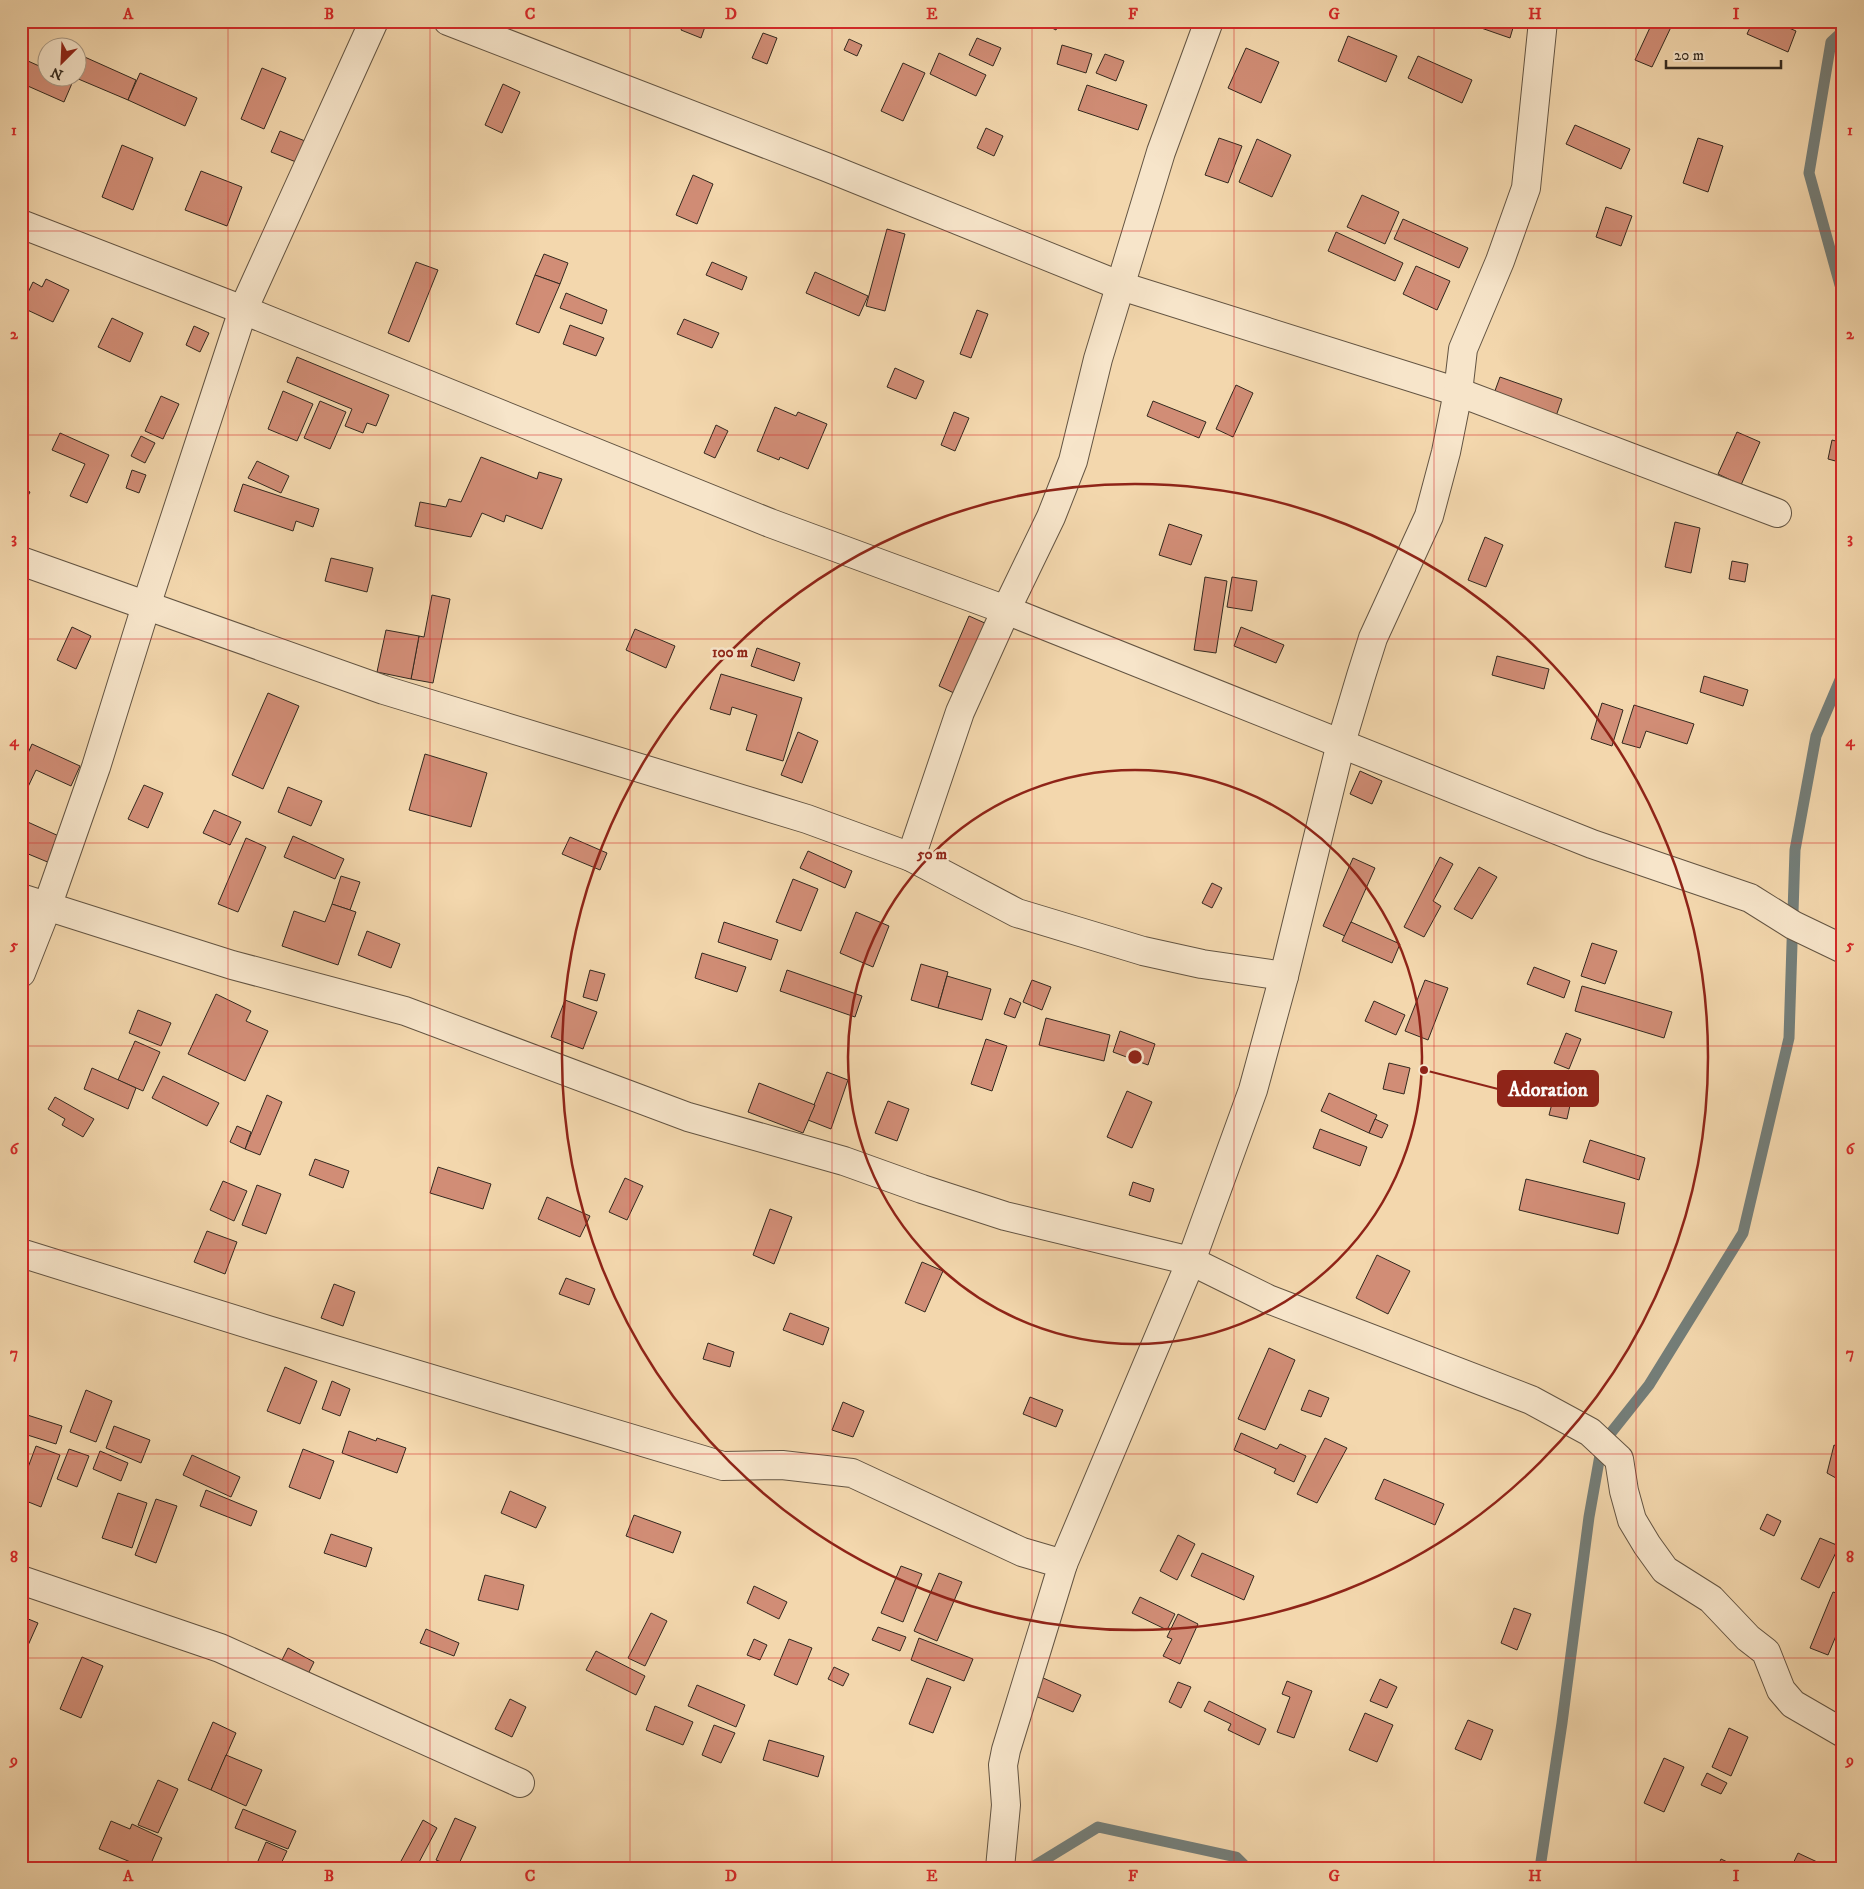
<svg xmlns="http://www.w3.org/2000/svg" width="1864" height="1889" font-family="'IM FELL DW Pica',serif">
<style>
.lines{fill:none;stroke-linecap:round;stroke-linejoin:round}
.stream{stroke:#747e79;stroke-width:11}
.building{fill:#d18d76;stroke:#33291f}
.minor-casing{stroke:#635442;stroke-width:30}
.minor{stroke:#f7e5ca;stroke-width:28}
.grid{fill:none;stroke:#d62828;stroke-width:1;stroke-opacity:0.55}
.ring{fill:none;stroke:#8f2418;stroke-width:2.5}
.centre{fill:#8f2418;stroke:#f7e5ca;stroke-width:2.5}
.ring-label{font-size:15px;text-anchor:middle;font-weight:bold;fill:#8f2418;stroke:#f7e5ca;stroke-width:5;stroke-linejoin:round;paint-order:stroke}
.leader{fill:none;stroke:#8f2418;stroke-width:2}
.callout-dot{fill:#8f2418;stroke:#f7e5ca;stroke-width:2}
.callout{fill:#8f2418;stroke:#8f2418;stroke-width:2}
.callout-label{font-size:20px;text-anchor:middle;font-weight:bold;fill:#fff}
.neatline{fill:none;stroke:#d62828;stroke-width:2}
.grid-label{font-size:16px;text-anchor:middle;font-weight:bold;fill:#d62828}
</style>
<rect width="100%" height="100%" fill="#f3d7ad"/>
<filter id="stains"><feTurbulence type="fractalNoise" baseFrequency=".004" numOctaves="4"/><feColorMatrix values="0 0 0 0 .2 0 0 0 0 .09 0 0 0 0 .02 0 0 0 .5 -.17"/></filter>
<radialGradient id="worn" r=".72"><stop offset=".6" stop-color="#630" stop-opacity="0"/><stop offset="1" stop-color="#630" stop-opacity=".3"/></radialGradient>
<g class="lines">
<g class="stream">
<polyline points="1843,31 1831,42 1809,173 1840,285 1843,288"/>
<polyline points="1031,1868 1098,1827 1236,1857 1247,1868"/>
<polyline points="1540,1868 1562,1723 1589,1517 1602,1444 1649,1385 1743,1233 1789,1038 1795,850 1816,736 1843,673"/>
</g>
</g>
<g class="building">
<polygon points="684,21 707,21 701,38 681,30"/>
<polygon points="1038,21 1060,21 1056,30"/>
<polygon points="1461,21 1515,21 1510,38"/>
<polygon points="1653,21 1664,21 1672,25 1652,67 1635,60"/>
<polygon points="1753,21 1773,21 1796,31 1788,52 1747,34"/>
<polygon points="763,33 777,38 767,64 752,58"/>
<polygon points="1348,36 1397,56 1386,82 1338,61"/>
<polygon points="977,38 1001,48 993,66 969,55"/>
<polygon points="849,39 862,45 857,56 844,50"/>
<polygon points="1062,45 1092,54 1086,73 1057,64"/>
<polygon points="1246,48 1279,62 1261,103 1228,88"/>
<polygon points="939,53 986,75 976,96 930,74"/>
<polygon points="78,54 136,80 128,100 76,78 78,78"/>
<polygon points="1105,54 1124,61 1116,81 1096,73"/>
<polygon points="1418,56 1472,80 1462,103 1408,78"/>
<polygon points="21,58 28,61 21,77"/>
<polygon points="28,61 48,70 48,78 64,78 73,81 64,102 21,83 21,77"/>
<polygon points="903,63 925,73 903,121 881,111"/>
<polygon points="262,68 286,78 264,129 241,119"/>
<polygon points="140,73 197,98 185,126 128,100"/>
<polygon points="503,84 520,92 502,133 485,125"/>
<polygon points="1087,85 1147,105 1138,130 1078,110"/>
<polygon points="1575,125 1630,149 1621,169 1566,144"/>
<polygon points="986,128 1003,136 994,156 977,148"/>
<polygon points="280,131 305,141 296,162 271,152"/>
<polygon points="1219,138 1242,146 1228,183 1205,175"/>
<polygon points="1698,138 1723,146 1708,192 1683,183"/>
<polygon points="1257,139 1291,155 1272,197 1239,182"/>
<polygon points="122,145 153,158 133,210 102,197"/>
<polygon points="201,171 242,187 227,226 185,210"/>
<polygon points="693,175 713,184 697,224 676,215"/>
<polygon points="1362,195 1399,212 1385,244 1347,227"/>
<polygon points="1606,207 1632,216 1621,246 1596,237"/>
<polygon points="1403,219 1468,248 1459,268 1394,239"/>
<polygon points="887,229 905,234 885,311 866,306"/>
<polygon points="1336,232 1403,263 1395,281 1328,251"/>
<polygon points="544,254 568,263 560,284 535,275"/>
<polygon points="416,262 438,270 409,342 388,333"/>
<polygon points="712,262 747,277 742,290 706,275"/>
<polygon points="1416,266 1450,281 1437,310 1403,294"/>
<polygon points="815,272 868,296 859,316 806,293"/>
<polygon points="535,275 560,284 539,333 516,324"/>
<polygon points="46,279 69,290 53,322 21,307 33,282 42,287"/>
<polygon points="566,293 607,310 602,324 560,308"/>
<polygon points="977,310 988,314 971,358 960,354"/>
<polygon points="112,318 143,333 130,362 98,347"/>
<polygon points="684,319 719,333 712,348 677,334"/>
<polygon points="570,325 604,338 596,356 563,344"/>
<polygon points="194,326 209,333 200,352 186,345"/>
<polygon points="297,357 389,395 376,426 367,423 363,433 345,426 352,409 287,382"/>
<polygon points="895,368 924,381 916,399 887,387"/>
<polygon points="1500,377 1562,399 1554,422 1492,399"/>
<polygon points="1236,385 1253,393 1233,437 1216,429"/>
<polygon points="283,391 313,404 297,441 268,429"/>
<polygon points="161,396 179,404 163,439 145,431"/>
<polygon points="320,401 346,412 330,449 304,438"/>
<polygon points="1153,401 1206,422 1199,438 1147,416"/>
<polygon points="775,407 796,416 798,412 827,424 808,469 780,457 779,460 757,451"/>
<polygon points="954,412 969,418 955,451 941,445"/>
<polygon points="716,425 728,431 715,458 704,453"/>
<polygon points="1737,432 1760,442 1741,485 1718,474"/>
<polygon points="60,433 109,455 87,503 70,496 85,464 52,450"/>
<polygon points="141,436 155,443 145,463 131,456"/>
<polygon points="1832,440 1843,443 1843,463 1828,459"/>
<polygon points="481,457 537,479 539,472 562,479 542,529 506,515 504,522 482,513 471,537 415,526 420,502 446,507 449,499 461,502"/>
<polygon points="257,461 289,476 281,493 248,478"/>
<polygon points="132,470 146,475 139,493 126,488"/>
<polygon points="243,484 319,509 313,527 296,521 293,531 234,511"/>
<polygon points="21,488 30,492 22,507 21,507"/>
<polygon points="1675,522 1700,528 1691,573 1665,567"/>
<polygon points="1169,524 1202,535 1191,565 1159,555"/>
<polygon points="1485,537 1503,545 1486,587 1468,580"/>
<polygon points="331,558 373,568 367,592 325,581"/>
<polygon points="1732,561 1748,564 1745,582 1729,579"/>
<polygon points="1205,577 1227,581 1216,653 1194,650"/>
<polygon points="1232,577 1257,581 1252,611 1227,607"/>
<polygon points="432,595 450,599 433,683 411,679 419,636 424,637"/>
<polygon points="969,616 987,624 956,694 939,686"/>
<polygon points="72,627 91,636 76,669 57,660"/>
<polygon points="1241,627 1284,645 1276,663 1234,646"/>
<polygon points="635,629 675,646 666,668 626,650"/>
<polygon points="386,630 419,636 411,679 377,672"/>
<polygon points="757,648 800,663 794,681 751,666"/>
<polygon points="1497,656 1549,669 1544,689 1492,675"/>
<polygon points="721,674 802,698 783,761 746,750 757,715 732,707 730,715 710,709"/>
<polygon points="1704,676 1748,690 1743,706 1700,692"/>
<polygon points="268,693 299,706 263,789 232,775"/>
<polygon points="1602,703 1623,710 1612,746 1591,739"/>
<polygon points="1634,705 1694,724 1687,744 1646,731 1640,748 1622,743"/>
<polygon points="798,732 818,741 802,783 781,775"/>
<polygon points="32,744 80,766 71,786 36,770 27,789 21,787 21,769"/>
<polygon points="425,754 487,773 471,827 409,810"/>
<polygon points="1360,771 1382,781 1372,804 1350,794"/>
<polygon points="144,785 163,793 148,828 128,819"/>
<polygon points="288,787 322,801 311,826 278,812"/>
<polygon points="214,810 241,822 230,845 203,833"/>
<polygon points="21,819 61,837 50,863 21,851"/>
<polygon points="293,836 344,859 335,879 284,857"/>
<polygon points="570,837 607,853 600,870 562,854"/>
<polygon points="246,838 266,847 238,912 218,904"/>
<polygon points="808,851 852,871 845,888 800,868"/>
<polygon points="1440,857 1453,864 1433,901 1441,906 1424,937 1404,927"/>
<polygon points="1353,858 1375,868 1345,936 1323,926"/>
<polygon points="1479,867 1497,877 1472,919 1454,909"/>
<polygon points="341,876 360,882 350,910 332,904"/>
<polygon points="793,879 818,889 801,931 776,922"/>
<polygon points="1212,883 1222,888 1212,908 1202,903"/>
<polygon points="332,904 356,912 338,965 282,946 294,911 325,922"/>
<polygon points="856,912 889,926 873,967 840,953"/>
<polygon points="724,922 778,940 771,960 718,942"/>
<polygon points="1351,922 1400,944 1392,963 1342,941"/>
<polygon points="367,931 400,944 391,968 358,955"/>
<polygon points="1592,943 1617,951 1605,984 1581,976"/>
<polygon points="702,953 746,967 737,992 695,978"/>
<polygon points="921,964 948,972 938,1008 911,1000"/>
<polygon points="1534,967 1570,981 1564,998 1527,984"/>
<polygon points="590,970 605,974 597,1001 583,997"/>
<polygon points="787,970 862,996 855,1017 780,991"/>
<polygon points="947,976 991,989 982,1020 938,1008"/>
<polygon points="1032,980 1051,987 1042,1010 1023,1002"/>
<polygon points="1425,980 1448,988 1428,1040 1405,1031"/>
<polygon points="1582,986 1672,1012 1664,1038 1575,1011"/>
<polygon points="216,994 251,1011 246,1021 268,1031 245,1081 188,1054"/>
<polygon points="1010,998 1021,1003 1015,1018 1004,1014"/>
<polygon points="565,1000 597,1012 583,1049 551,1037"/>
<polygon points="1374,1001 1405,1015 1396,1035 1365,1021"/>
<polygon points="138,1010 171,1023 161,1046 129,1033"/>
<polygon points="1046,1018 1110,1035 1104,1061 1039,1045"/>
<polygon points="1120,1031 1155,1044 1148,1065 1113,1052"/>
<polygon points="1566,1033 1581,1039 1569,1069 1554,1063"/>
<polygon points="986,1039 1007,1046 992,1091 971,1084"/>
<polygon points="135,1041 160,1052 143,1091 118,1080"/>
<polygon points="1389,1063 1410,1068 1404,1094 1383,1089"/>
<polygon points="92,1068 136,1088 128,1109 84,1089"/>
<polygon points="827,1072 848,1080 831,1129 808,1120"/>
<polygon points="1560,1073 1576,1078 1567,1119 1549,1115"/>
<polygon points="163,1076 219,1103 207,1126 152,1098"/>
<polygon points="759,1083 815,1105 803,1133 748,1112"/>
<polygon points="1127,1091 1152,1102 1132,1148 1107,1137"/>
<polygon points="1329,1093 1377,1115 1369,1133 1321,1111"/>
<polygon points="267,1095 282,1102 260,1155 245,1149"/>
<polygon points="55,1097 94,1119 83,1137 62,1125 65,1119 48,1109"/>
<polygon points="888,1101 909,1109 897,1141 875,1133"/>
<polygon points="1375,1119 1388,1125 1382,1138 1369,1133"/>
<polygon points="237,1126 251,1132 245,1149 230,1142"/>
<polygon points="1320,1129 1367,1147 1360,1166 1313,1148"/>
<polygon points="1590,1140 1645,1158 1639,1180 1583,1162"/>
<polygon points="315,1159 349,1171 343,1188 309,1175"/>
<polygon points="438,1167 491,1184 483,1209 430,1193"/>
<polygon points="625,1178 643,1186 627,1220 609,1212"/>
<polygon points="1526,1179 1625,1203 1618,1234 1519,1210"/>
<polygon points="223,1181 247,1191 234,1221 210,1210"/>
<polygon points="1133,1182 1154,1189 1150,1202 1129,1195"/>
<polygon points="257,1185 281,1194 266,1234 242,1225"/>
<polygon points="547,1197 590,1216 580,1237 538,1219"/>
<polygon points="770,1209 792,1217 774,1264 753,1255"/>
<polygon points="207,1231 237,1242 225,1274 194,1262"/>
<polygon points="1377,1255 1410,1271 1388,1314 1356,1298"/>
<polygon points="922,1262 943,1271 925,1312 905,1303"/>
<polygon points="566,1278 595,1289 589,1305 559,1294"/>
<polygon points="334,1284 355,1292 343,1326 321,1318"/>
<polygon points="790,1313 829,1328 823,1345 783,1330"/>
<polygon points="708,1343 734,1352 730,1367 703,1359"/>
<polygon points="1269,1348 1295,1360 1265,1430 1238,1419"/>
<polygon points="285,1367 317,1381 300,1424 267,1411"/>
<polygon points="332,1381 350,1389 340,1416 322,1409"/>
<polygon points="86,1390 112,1401 96,1442 70,1432"/>
<polygon points="1309,1390 1329,1398 1321,1417 1301,1410"/>
<polygon points="1030,1397 1063,1410 1056,1427 1023,1414"/>
<polygon points="843,1402 864,1411 853,1437 832,1430"/>
<polygon points="21,1413 62,1426 56,1444 21,1433"/>
<polygon points="114,1426 150,1440 141,1463 106,1448"/>
<polygon points="349,1431 376,1441 377,1438 406,1448 397,1473 342,1453"/>
<polygon points="1241,1433 1277,1449 1280,1444 1306,1456 1294,1482 1274,1473 1276,1469 1234,1450"/>
<polygon points="1325,1438 1347,1448 1317,1503 1297,1494"/>
<polygon points="1834,1445 1843,1449 1843,1482 1827,1473"/>
<polygon points="36,1446 60,1455 41,1507 21,1499 21,1486"/>
<polygon points="21,1449 28,1451 21,1476"/>
<polygon points="69,1449 89,1456 77,1487 57,1479"/>
<polygon points="303,1449 334,1461 320,1499 289,1487"/>
<polygon points="100,1451 128,1463 121,1481 93,1469"/>
<polygon points="192,1455 240,1477 231,1497 183,1475"/>
<polygon points="1384,1479 1444,1504 1435,1525 1375,1499"/>
<polygon points="206,1490 257,1511 251,1526 200,1506"/>
<polygon points="510,1491 546,1507 536,1528 501,1513"/>
<polygon points="118,1493 147,1503 132,1548 102,1538"/>
<polygon points="156,1499 177,1506 156,1563 135,1555"/>
<polygon points="1767,1514 1781,1521 1774,1536 1760,1529"/>
<polygon points="634,1515 681,1532 673,1553 626,1536"/>
<polygon points="331,1534 372,1548 366,1567 324,1553"/>
<polygon points="1178,1535 1195,1544 1177,1580 1160,1571"/>
<polygon points="1820,1538 1839,1546 1819,1588 1801,1579"/>
<polygon points="1202,1553 1254,1576 1244,1600 1191,1576"/>
<polygon points="901,1566 922,1574 903,1622 881,1613"/>
<polygon points="939,1573 962,1582 937,1641 914,1631"/>
<polygon points="485,1575 524,1585 518,1610 478,1600"/>
<polygon points="754,1586 787,1602 779,1619 747,1603"/>
<polygon points="1833,1592 1843,1595 1843,1619 1828,1655 1810,1648"/>
<polygon points="1140,1597 1175,1614 1167,1630 1132,1613"/>
<polygon points="1514,1608 1531,1614 1517,1650 1501,1643"/>
<polygon points="651,1613 667,1621 645,1666 628,1658"/>
<polygon points="1178,1614 1198,1624 1180,1664 1163,1656 1172,1639 1167,1637"/>
<polygon points="21,1616 38,1623 21,1661"/>
<polygon points="878,1627 906,1637 900,1651 872,1640"/>
<polygon points="426,1629 459,1643 454,1656 420,1643"/>
<polygon points="919,1638 973,1659 964,1681 911,1660"/>
<polygon points="754,1639 767,1645 760,1660 747,1655"/>
<polygon points="789,1639 812,1648 797,1685 774,1675"/>
<polygon points="288,1648 314,1662 307,1676 281,1662"/>
<polygon points="596,1651 645,1676 636,1695 586,1670"/>
<polygon points="82,1657 103,1666 81,1718 60,1709"/>
<polygon points="834,1667 849,1674 843,1686 828,1679"/>
<polygon points="1041,1677 1081,1695 1073,1712 1033,1695"/>
<polygon points="927,1678 951,1687 933,1733 909,1724"/>
<polygon points="1380,1679 1397,1687 1387,1708 1370,1701"/>
<polygon points="1287,1681 1312,1691 1294,1738 1277,1732 1290,1697 1282,1694"/>
<polygon points="1178,1682 1191,1687 1181,1708 1169,1702"/>
<polygon points="697,1685 745,1705 736,1727 688,1706"/>
<polygon points="510,1699 526,1707 512,1737 495,1729"/>
<polygon points="1209,1701 1266,1729 1259,1745 1228,1730 1231,1724 1204,1711"/>
<polygon points="655,1706 693,1722 683,1745 646,1730"/>
<polygon points="1365,1713 1393,1725 1377,1762 1349,1750"/>
<polygon points="21,1715 26,1717 21,1728"/>
<polygon points="1468,1720 1493,1730 1481,1760 1455,1749"/>
<polygon points="213,1722 236,1733 211,1790 188,1780"/>
<polygon points="714,1725 735,1733 721,1763 702,1755"/>
<polygon points="1729,1728 1748,1737 1731,1776 1712,1767"/>
<polygon points="769,1740 824,1756 818,1777 763,1760"/>
<polygon points="226,1755 262,1770 246,1806 211,1790"/>
<polygon points="1664,1758 1684,1767 1664,1812 1644,1803"/>
<polygon points="1707,1773 1727,1783 1721,1794 1701,1785"/>
<polygon points="158,1780 178,1789 158,1833 138,1825"/>
<polygon points="243,1809 296,1831 288,1849 235,1828"/>
<polygon points="455,1818 476,1827 457,1868 436,1860"/>
<polygon points="423,1820 437,1828 416,1868 410,1868 400,1863"/>
<polygon points="111,1821 130,1829 132,1824 162,1838 149,1868 145,1868 99,1849"/>
<polygon points="266,1842 287,1851 279,1868 255,1868"/>
<polygon points="1798,1853 1830,1868 1791,1868"/>
<polygon points="1721,1859 1740,1868 1717,1868"/>
</g>
<g class="lines">
<defs>
<g id="minor">
<polyline points="448,21 826,167 1121,286 1458,392 1777,513"/>
<polyline points="21,224 243,310 770,523 1006,610 1592,844 1750,898 1793,925 1843,949"/>
<polyline points="21,561 384,690 807,819 911,857 1017,913 1143,951 1202,964 1284,976"/>
<polyline points="911,857 960,712 1006,610 1051,517 1073,461 1098,359 1161,152 1209,21"/>
<polyline points="21,898 232,965 405,1011 688,1117 844,1161 922,1189 1005,1216 1191,1261 1268,1299 1531,1400 1590,1432 1619,1459 1624,1491 1632,1520 1647,1545 1665,1570 1711,1599 1748,1638 1766,1652 1781,1690 1793,1704 1843,1733"/>
<polyline points="21,973 47,907 96,767 146,606 243,310 374,21"/>
<polyline points="21,1253 268,1330 723,1466 782,1465 852,1473 1022,1552 1063,1564"/>
<polyline points="21,1580 220,1648 520,1783"/>
<polyline points="1000,1868 1006,1805 1003,1765 1006,1750 1063,1564 1191,1261 1253,1090 1284,976 1341,743 1361,676 1373,638 1429,516 1446,452 1458,392 1463,349 1500,261 1526,188 1543,21"/>
</g>
</defs>
<use href="#minor" class="minor-casing"/>
<use href="#minor" class="minor"/>
</g>
<path class="grid" d="M228 21V1868M430 21V1868M630 21V1868M832 21V1868M1032 21V1868M1234 21V1868M1434 21V1868M1636 21V1868M21 231H1843M21 435H1843M21 639H1843M21 843H1843M21 1046H1843M21 1250H1843M21 1454H1843M21 1658H1843"/>
<g class="ring">
<circle cx="1135" cy="1057" r="287"/>
<circle cx="1135" cy="1057" r="573"/>
</g>
<circle cx="1135" cy="1057" r="8" class="centre"/>
<g class="ring-label">
<text x="730" y="657">100 m</text>
<text x="932" y="859">50 m</text>
</g>
<path class="leader" d="M1424 1070L1498 1089"/>
<circle class="callout-dot" cx="1424" cy="1070" r="5"/>
<rect class="callout" x="1498" y="1071" width="100" height="35" rx="5"/>
<g class="callout-label">
<text x="1548" y="1096">Adoration</text>
</g>
<rect width="1864" height="1889" fill="none" stroke="#f3d7ad" stroke-width="55"/>
<g transform="translate(62 62) rotate(204)"><circle r="24" fill="#f7e5ca" stroke="#a99a86"/>
<path d="M0-4L9 19L0 12L-9 19Z" fill="#8f2418"/>
<text y="-8" font-size="14" font-weight="bold" text-anchor="middle" fill="#33291f">N</text>
</g>
<path d="M1666 60v8h115v-8" fill="none" stroke="#33291f" stroke-width="2.5"/>
<text x="1674" y="60" font-size="15" fill="#33291f" stroke="#f7e5ca" stroke-width="4" paint-order="stroke">20 m</text>
<rect x="28" y="28" width="1808" height="1834" class="neatline"/>
<g class="grid-label">
<text x="128" y="19">A</text>
<text x="329" y="19">B</text>
<text x="530" y="19">C</text>
<text x="731" y="19">D</text>
<text x="932" y="19">E</text>
<text x="1133" y="19">F</text>
<text x="1334" y="19">G</text>
<text x="1535" y="19">H</text>
<text x="1736" y="19">I</text>
<text x="14" y="135">1</text>
<text x="1850" y="135">1</text>
<text x="14" y="339">2</text>
<text x="1850" y="339">2</text>
<text x="14" y="543">3</text>
<text x="1850" y="543">3</text>
<text x="14" y="746">4</text>
<text x="1850" y="746">4</text>
<text x="14" y="950">5</text>
<text x="1850" y="950">5</text>
<text x="14" y="1154">6</text>
<text x="1850" y="1154">6</text>
<text x="14" y="1358">7</text>
<text x="1850" y="1358">7</text>
<text x="14" y="1562">8</text>
<text x="1850" y="1562">8</text>
<text x="14" y="1765">9</text>
<text x="1850" y="1765">9</text>
<text x="128" y="1881">A</text>
<text x="329" y="1881">B</text>
<text x="530" y="1881">C</text>
<text x="731" y="1881">D</text>
<text x="932" y="1881">E</text>
<text x="1133" y="1881">F</text>
<text x="1334" y="1881">G</text>
<text x="1535" y="1881">H</text>
<text x="1736" y="1881">I</text>
</g>
<rect width="100%" height="100%" filter="url(#stains)"/>
<rect width="100%" height="100%" fill="url(#worn)"/>
</svg>
